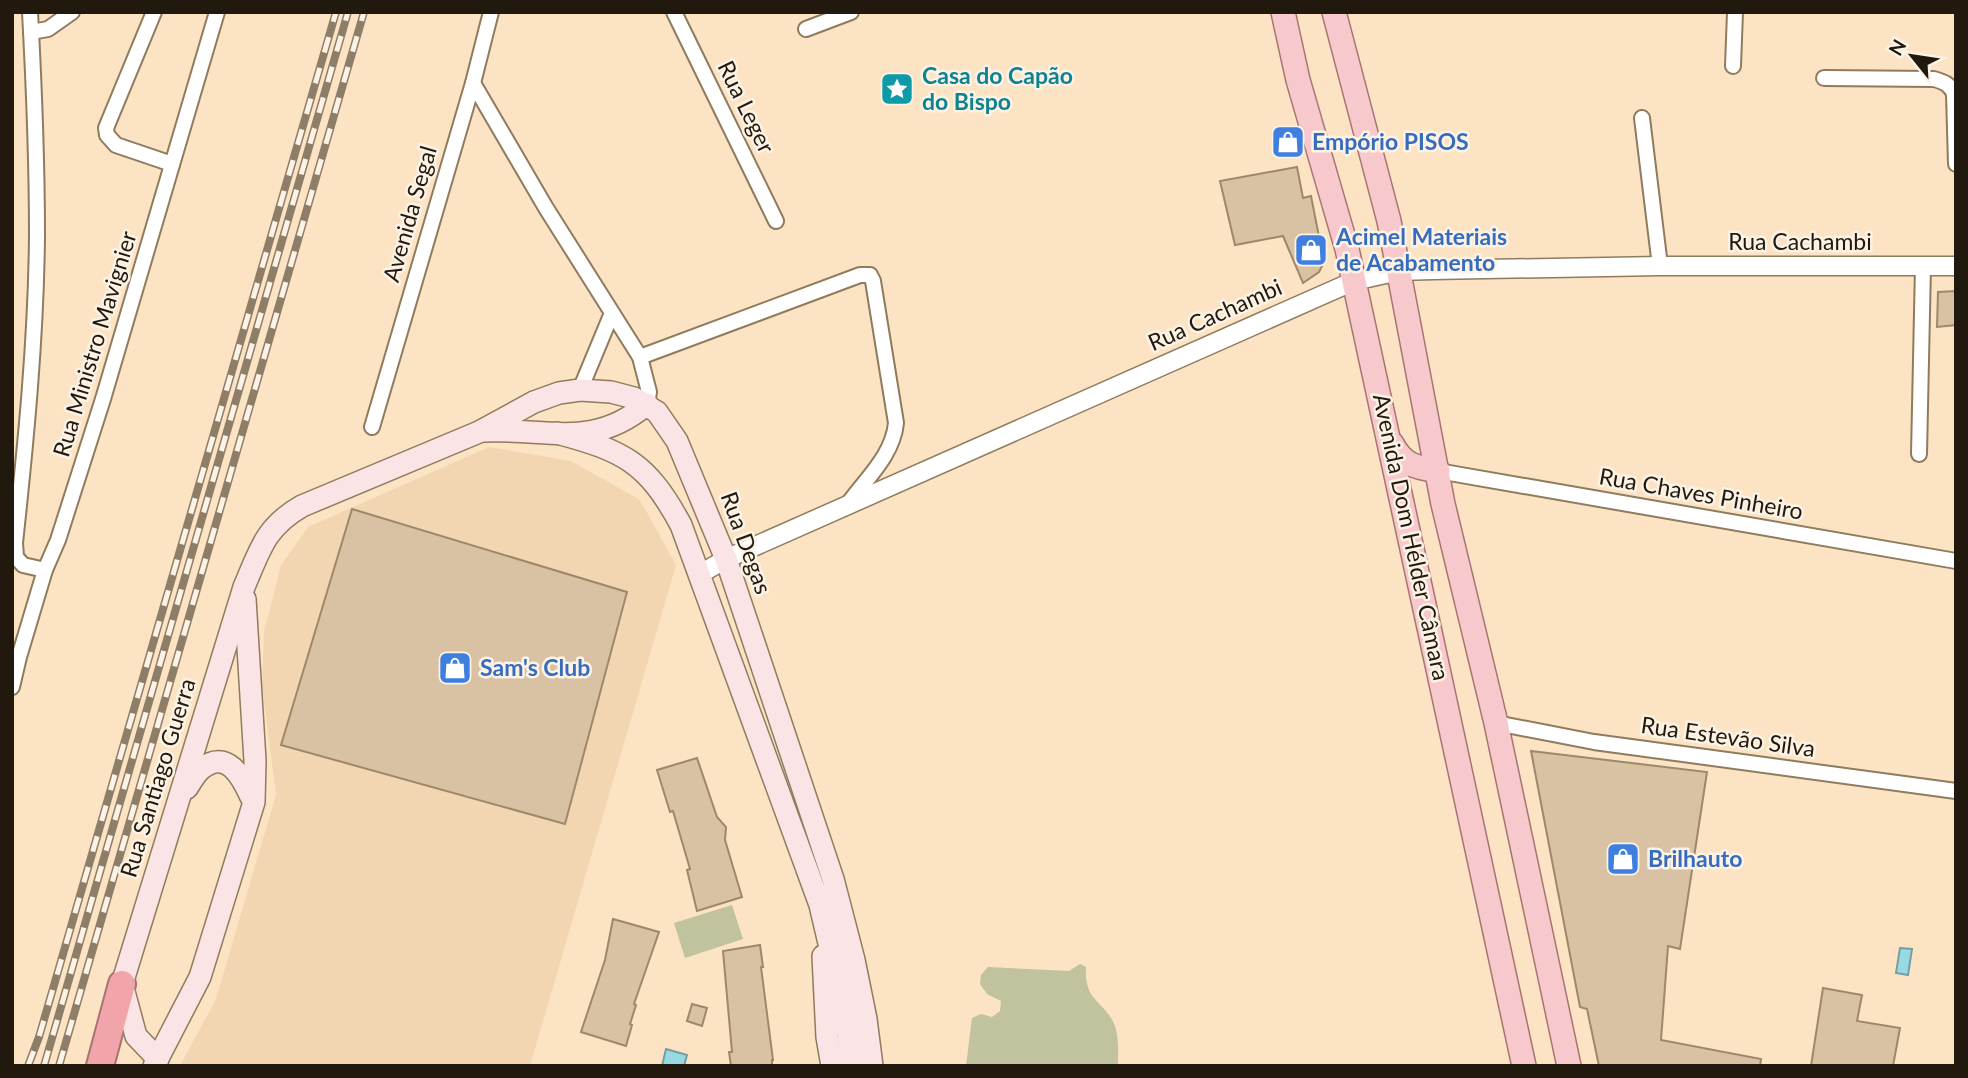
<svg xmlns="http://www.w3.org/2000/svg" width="1968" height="1078" font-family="Lato,sans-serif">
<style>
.built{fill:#f2d6b1}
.green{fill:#c0c39d}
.water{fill:#97dae3;stroke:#74a0a3;stroke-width:2}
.building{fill:#d9c2a3;stroke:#9d886a;stroke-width:2}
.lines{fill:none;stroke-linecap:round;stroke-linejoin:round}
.minor-casing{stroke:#8f7b5d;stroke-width:18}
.tertiary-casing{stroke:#8f7b5d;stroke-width:21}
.secondary-casing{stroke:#8f7b5d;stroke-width:24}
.primary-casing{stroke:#a87473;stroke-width:26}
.motorway-casing{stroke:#a87473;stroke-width:30}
.minor{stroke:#fff;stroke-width:14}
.tertiary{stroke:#fff;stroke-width:18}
.secondary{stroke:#fbe4e6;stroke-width:21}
.primary{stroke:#f7c9cc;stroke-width:23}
.motorway{stroke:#f1a5aa;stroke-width:26}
.rail-casing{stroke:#8e7e68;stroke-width:8}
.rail{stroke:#fcf3e6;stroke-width:5;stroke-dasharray:16;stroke-linecap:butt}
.labels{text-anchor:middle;stroke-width:5;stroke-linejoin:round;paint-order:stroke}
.culture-label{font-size:23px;font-weight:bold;fill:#0d838f;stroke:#fcf3e6;text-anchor:start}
.street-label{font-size:23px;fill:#21190d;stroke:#fcf3e6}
.shop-label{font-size:23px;font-weight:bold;fill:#366cbe;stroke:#fcf3e6;text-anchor:start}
</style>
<rect width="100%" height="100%" fill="#fbe3c3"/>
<polygon class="built" points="489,447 571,461 640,500 676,565 530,1066 180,1066 216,999 276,795 262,686 264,632 281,565 308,527"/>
<g class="green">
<polygon points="732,905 743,939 685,958 674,923"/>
<path d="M1080 964 1086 967C1084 1003 1105 1000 1115 1026 1119 1038 1118 1053 1118 1066H966L972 1018 981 1014 992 1017 1000 1011 1001 1001 987 994 980 984 981 975 988 967 1069 971Z"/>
</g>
<g class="water">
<polygon points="1900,948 1912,949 1908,975 1896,973"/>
<polygon points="666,1049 687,1055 684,1066 662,1066"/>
</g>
<g class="building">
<polygon points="1297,167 1303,198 1311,196 1324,262 1319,272 1303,283 1283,236 1235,245 1220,181"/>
<polygon points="1956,291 1956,325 1937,327 1938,292"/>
<polygon points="352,509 627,592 565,824 281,745"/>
<polygon points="1531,751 1707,772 1680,949 1668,946 1661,1040 1761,1059 1760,1066 1599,1066 1587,1009 1580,1007"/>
<polygon points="697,758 717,817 726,827 725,840 742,897 697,911 687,870 690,869 673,811 670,812 657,770"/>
<polygon points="613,919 659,932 634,1004 636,1005 630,1024 632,1025 626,1046 581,1032 605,960"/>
<polygon points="760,945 763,967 761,967 773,1060 772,1060 772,1066 731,1066 729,1052 732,1052 723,951"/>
<polygon points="1823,988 1862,995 1857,1021 1900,1028 1893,1066 1811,1066"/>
<polygon points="692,1004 707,1008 702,1026 687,1021"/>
</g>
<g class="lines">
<defs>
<g id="minor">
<path d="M30 12C34 86 37 161 37 236 36 339 26 441 15 543L16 557 23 565 45 570"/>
<polyline points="154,12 106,128 107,135 116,145 172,164"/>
<polyline points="674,12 776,221"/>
<polyline points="806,29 851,12"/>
<polyline points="31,32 48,29 72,12"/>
<polyline points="1733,66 1735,12"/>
<path d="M1824 78 1934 79C1944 82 1950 84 1954 94L1956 164"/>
<polyline points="473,83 546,208 640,357 649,392 647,404"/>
<polyline points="1642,118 1660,266"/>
<path d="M640 357 860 275H870L873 281 896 423C893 455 866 479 848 504"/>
<polyline points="580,390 612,313"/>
<polyline points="372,427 473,83 491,12"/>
<polyline points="1919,454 1923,266"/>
<polyline points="1438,471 1956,561"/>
<polyline points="12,687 19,657 45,570 58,540 103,399 217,12"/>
<polyline points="1496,723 1594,742 1956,791"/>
</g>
<polyline id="tertiary" points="700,574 726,559 1354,281 1399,271 1433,270 1660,266 1956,266"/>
<g id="secondary">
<path d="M485 431C548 428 593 450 647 404"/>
<path d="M557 433C624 451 647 462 681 525L820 905 844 1007 852 1066"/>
<path d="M187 788C191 782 195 774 201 769 227 748 242 777 251 797"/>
<polyline points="823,956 827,1037 832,1066"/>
<path d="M158 1059 136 1036 122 984 244 587C260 550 265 527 302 506L479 432 534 402 559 393 580 390 611 392 634 398 657 412 677 441 726 559 833 879 854 960 866 1019 872 1066"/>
<polyline points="154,1066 200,977 254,802 255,761 245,599"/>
</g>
<g id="primary">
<polyline points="1283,12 1298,80 1347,249 1524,1066"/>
<polyline points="1334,12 1389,221 1443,504 1496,723 1569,1066"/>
<path d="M1392 444C1404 466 1415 467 1438 471"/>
</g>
<polyline id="motorway" points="100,1066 122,984"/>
</defs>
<use href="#minor" class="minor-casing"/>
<use href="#tertiary" class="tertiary-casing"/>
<use href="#secondary" class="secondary-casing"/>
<use href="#primary" class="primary-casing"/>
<use href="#motorway" class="motorway-casing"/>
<use href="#minor" class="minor"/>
<use href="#tertiary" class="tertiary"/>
<use href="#secondary" class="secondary"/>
<use href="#primary" class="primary"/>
<use href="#motorway" class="motorway"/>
<defs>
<g id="rail">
<polyline points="28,1066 39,1037 336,12"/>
<polyline points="44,1066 348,12"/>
<polyline points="59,1066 364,12"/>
</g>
</defs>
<use href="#rail" class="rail-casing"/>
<use href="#rail" class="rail"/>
</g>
<defs>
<symbol id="sight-square" viewBox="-11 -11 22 22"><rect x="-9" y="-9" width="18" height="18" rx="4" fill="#0f9aa8" stroke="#fcf3e6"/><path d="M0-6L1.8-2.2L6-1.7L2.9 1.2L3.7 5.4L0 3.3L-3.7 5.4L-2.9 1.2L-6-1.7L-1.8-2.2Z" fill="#fff"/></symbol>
<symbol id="shop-square" viewBox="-11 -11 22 22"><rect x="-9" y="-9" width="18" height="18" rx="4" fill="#3f7fe0" stroke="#fcf3e6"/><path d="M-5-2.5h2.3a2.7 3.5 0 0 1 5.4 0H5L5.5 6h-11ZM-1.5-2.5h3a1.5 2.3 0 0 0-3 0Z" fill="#fff"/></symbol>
</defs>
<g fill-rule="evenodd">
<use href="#sight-square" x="878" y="70" width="38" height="38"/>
<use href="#shop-square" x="1269" y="123" width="38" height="38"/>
<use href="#shop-square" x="1292" y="231" width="38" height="38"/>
<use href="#shop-square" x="436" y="649" width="38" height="38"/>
<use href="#shop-square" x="1604" y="840" width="38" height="38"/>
</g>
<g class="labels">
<g class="culture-label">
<text x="922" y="84">Casa do Capão<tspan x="922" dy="26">do Bispo</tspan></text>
</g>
<g class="street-label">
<text transform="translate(746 107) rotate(64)" y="8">Rua Leger</text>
<text transform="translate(410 214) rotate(-74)" y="8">Avenida Segal</text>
<text x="1800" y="250">Rua Cachambi</text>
<text transform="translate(1215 315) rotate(-24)" y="8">Rua Cachambi</text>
<text transform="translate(95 344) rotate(-73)" y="8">Rua Ministro Mavignier</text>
<text transform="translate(1701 494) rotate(10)" y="8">Rua Chaves Pinheiro</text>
<text transform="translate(1411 537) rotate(78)" y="8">Avenida Dom Hélder Câmara</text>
<text transform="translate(746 543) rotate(70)" y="8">Rua Degas</text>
<text transform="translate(1728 737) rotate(8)" y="8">Rua Estevão Silva</text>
<text transform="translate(158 778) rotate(-73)" y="8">Rua Santiago Guerra</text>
</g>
<g class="shop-label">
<text x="1312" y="150">Empório PISOS</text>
<text x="1336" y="245">Acimel Materiais<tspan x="1336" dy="26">de Acabamento</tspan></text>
<text x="480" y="676">Sam's Club</text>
<text x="1648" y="867">Brilhauto</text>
</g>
</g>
<rect width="1968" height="1078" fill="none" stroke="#21190d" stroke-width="28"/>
<g transform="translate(1912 56) rotate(300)" stroke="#fcf3e6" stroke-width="5" paint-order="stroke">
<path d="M0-5L12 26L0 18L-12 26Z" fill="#21190d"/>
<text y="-10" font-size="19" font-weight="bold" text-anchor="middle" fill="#21190d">N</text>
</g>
</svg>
